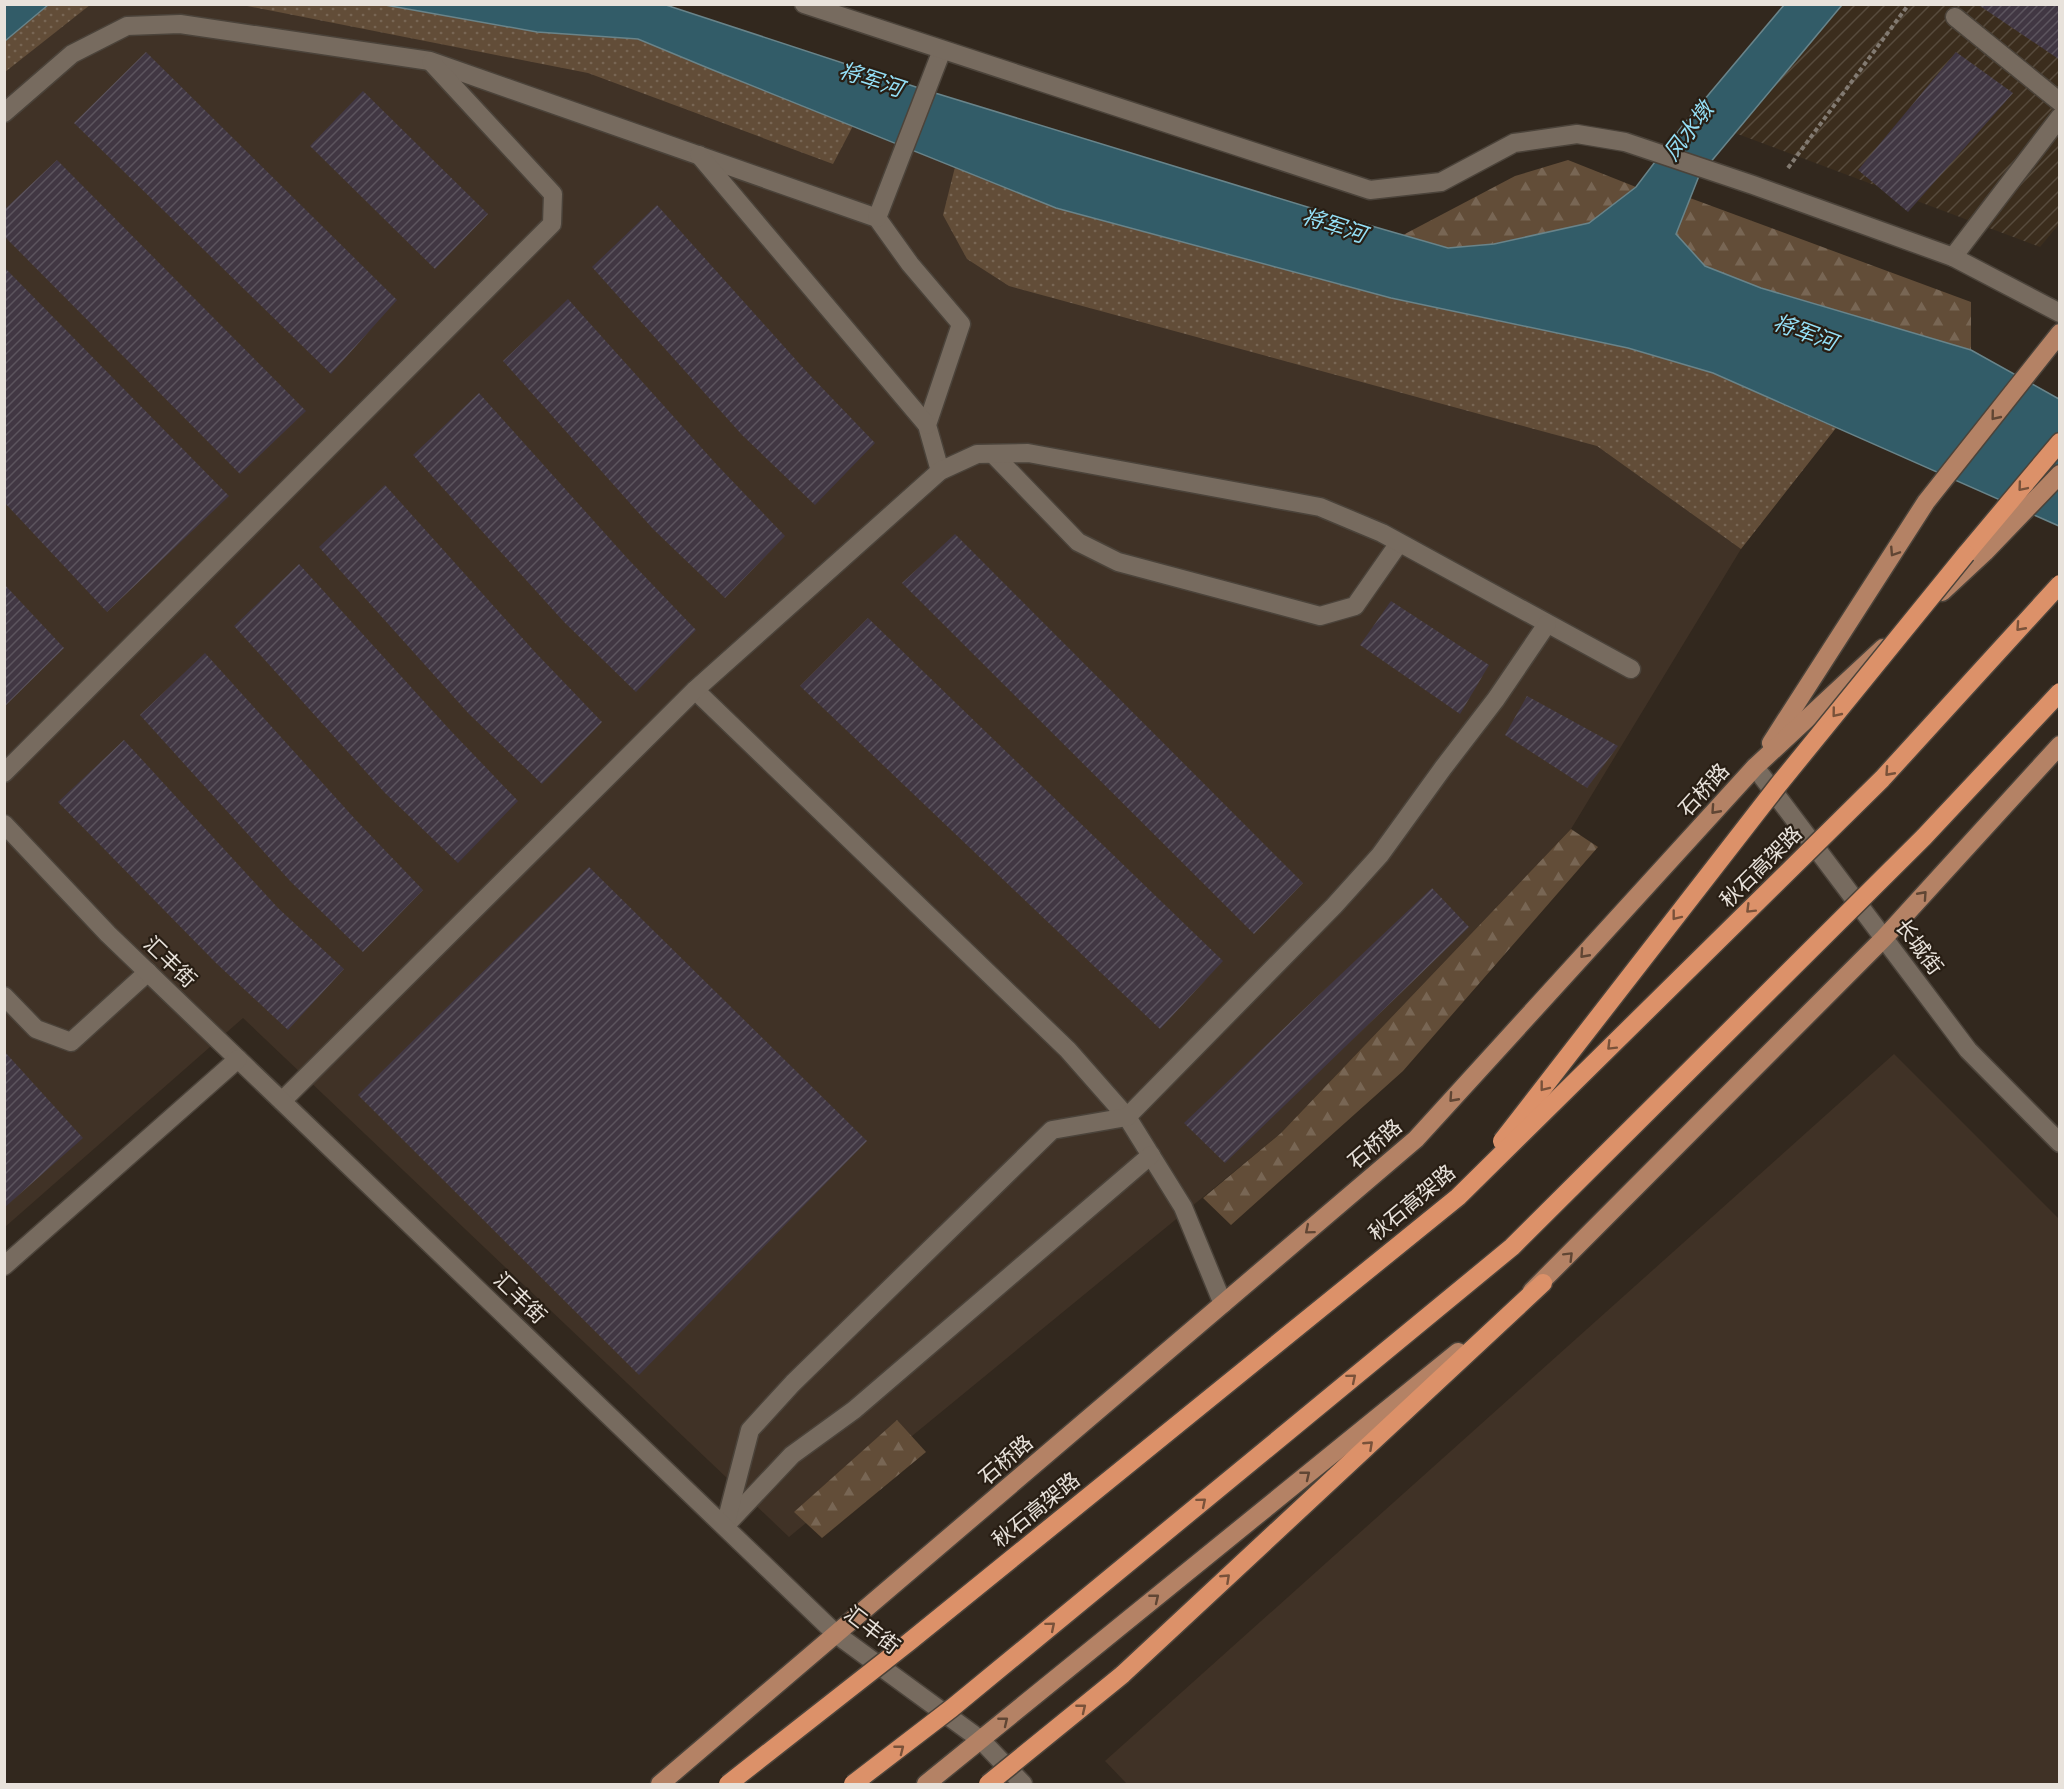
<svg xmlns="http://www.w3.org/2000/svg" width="2064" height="1789" font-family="Poppins,'Noto Sans SC',sans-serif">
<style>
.commercial{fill:#403226}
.industrial{fill:url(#industrial-furrows)}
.grass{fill:url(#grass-dots)}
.forest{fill:url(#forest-firs)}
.water{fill:#325c68;stroke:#69848a;stroke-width:1.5}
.building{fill:url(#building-hatch)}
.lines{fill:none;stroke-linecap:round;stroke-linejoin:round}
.lane-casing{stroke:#4b433a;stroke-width:21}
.street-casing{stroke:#4b433a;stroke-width:21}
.secondary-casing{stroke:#4b433a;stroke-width:21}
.primary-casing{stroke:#4b433a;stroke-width:21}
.highway-casing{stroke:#4b433a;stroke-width:21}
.path{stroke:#827a71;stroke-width:4;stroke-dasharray:4.5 3;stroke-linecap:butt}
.lane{stroke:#776b5f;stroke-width:18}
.street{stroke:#776b5f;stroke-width:18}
.secondary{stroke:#776b5f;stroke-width:18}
.primary{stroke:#b48265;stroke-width:18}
.highway{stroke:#dc9169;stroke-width:18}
.highway-bridge-casing{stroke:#4b433a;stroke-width:21;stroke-linecap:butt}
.highway-bridge{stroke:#dc9169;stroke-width:18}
.oneway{stroke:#604634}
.oneway2{stroke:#79523a}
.labels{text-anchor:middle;stroke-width:4.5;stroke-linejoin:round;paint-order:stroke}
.street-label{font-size:21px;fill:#e8e2db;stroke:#281e14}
.water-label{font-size:22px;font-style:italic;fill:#94dff6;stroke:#281e14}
</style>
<defs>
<pattern id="industrial-furrows" width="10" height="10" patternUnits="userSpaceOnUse" patternTransform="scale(1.5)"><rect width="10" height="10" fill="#3b2d1d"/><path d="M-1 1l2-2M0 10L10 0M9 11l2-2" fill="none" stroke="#574b3d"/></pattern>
<pattern id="grass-dots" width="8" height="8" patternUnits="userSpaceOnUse" patternTransform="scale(1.5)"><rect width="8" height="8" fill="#624d38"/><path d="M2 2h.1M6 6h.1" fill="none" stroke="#786654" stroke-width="1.8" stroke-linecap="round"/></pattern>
<pattern id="forest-firs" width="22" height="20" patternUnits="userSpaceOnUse" patternTransform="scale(1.5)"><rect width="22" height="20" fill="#624d38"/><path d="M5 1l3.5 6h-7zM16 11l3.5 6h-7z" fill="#786654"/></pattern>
<pattern id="building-hatch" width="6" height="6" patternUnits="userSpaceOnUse" patternTransform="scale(1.5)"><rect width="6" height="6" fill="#413743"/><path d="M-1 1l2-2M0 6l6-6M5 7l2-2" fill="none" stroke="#5c545e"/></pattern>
</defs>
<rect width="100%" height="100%" fill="#32281e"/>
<g class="commercial">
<polygon points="48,5 385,5 708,68 1056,208 1391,298 1836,428 1741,549 1571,829 1281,1133 789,1537 243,1018 5,1227 4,41"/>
<polygon points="1894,1054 2059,1219 2059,1784 1127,1784 1105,1761"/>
</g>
<polygon class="industrial" points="1842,5 2059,5 2059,224 2040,247 1735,133"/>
<g class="grass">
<polygon points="48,5 90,5 5,72 5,41"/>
<polygon points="242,5 396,5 638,39 853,126 833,164 588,73"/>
<polygon points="955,167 1056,208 1391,298 1628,348 1713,373 1836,428 1741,549 1597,446 1009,286 967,259 943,215"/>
</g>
<g class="forest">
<polygon points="1568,160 1636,187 1589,223 1494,244 1448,248 1403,235 1515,176"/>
<polygon points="1690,198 1971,302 1971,350 1761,288 1705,266 1675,234"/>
<polygon points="1571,829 1598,847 1403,1071 1231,1225 1203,1198 1281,1133"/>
<polygon points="897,1420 926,1452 822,1538 794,1512"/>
</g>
<g class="water">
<polygon points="5,4 48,4 48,5 5,41"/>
<polygon points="385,5 666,5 922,89 1337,216 1448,248 1494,244 1589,223 1636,187 1683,125 1784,5 1842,5 1699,176 1676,234 1705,266 1761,288 1971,350 2059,399 2059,526 1713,373 1628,348 1391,298 1056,208 708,68 638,39 537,32"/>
</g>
<g class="building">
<polygon points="1977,4 2060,4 2060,60"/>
<polygon points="146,52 397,300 331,374 74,123"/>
<polygon points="1956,52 2013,93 1908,212 1858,170"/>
<polygon points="363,91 488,214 435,269 310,146"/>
<polygon points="57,160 306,411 240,474 4,236 4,210"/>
<polygon points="657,205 806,371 875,443 815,505 742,435 592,267"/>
<polygon points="4,267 229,496 107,612 4,502"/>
<polygon points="568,299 717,465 785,536 725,598 653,529 503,361"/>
<polygon points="479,393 628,559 696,630 636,692 564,622 413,455"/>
<polygon points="385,485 534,651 602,722 542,784 469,714 319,547"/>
<polygon points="955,534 1303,883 1254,934 902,583"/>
<polygon points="299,564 450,730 518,801 458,863 385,793 234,626"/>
<polygon points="4,584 64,648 4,707"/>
<polygon points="1391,601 1489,665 1460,714 1360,645"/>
<polygon points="868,618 1223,961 1160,1029 800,686"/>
<polygon points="205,653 355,819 423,890 363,952 291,882 140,715"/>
<polygon points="1527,696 1618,746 1587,788 1505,735"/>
<polygon points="124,740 278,908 344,969 288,1030 216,963 58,802"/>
<polygon points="589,867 867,1141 639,1375 358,1095"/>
<polygon points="1432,888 1469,927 1225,1163 1184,1123"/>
<polygon points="4,1051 83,1138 4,1208"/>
</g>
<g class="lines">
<defs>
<g id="lane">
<polyline points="1955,17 2060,102"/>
<polyline points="4,113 72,54 127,26 180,24 430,61 877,218 910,264 961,324 927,425 940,471"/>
<polyline points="699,155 927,425"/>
<polyline points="877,218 942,50"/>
<polyline points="1953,257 2060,117"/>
<polyline points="993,454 1078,542 1118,562 1320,616 1355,606 1399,543"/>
<polyline points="695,690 1068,1050 1127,1117 1183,1207 1223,1304"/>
<polyline points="4,773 552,224 553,194 431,62"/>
<polyline points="4,996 36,1029 71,1042 148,972"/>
<polyline points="282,1101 695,690 940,471 977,454 1028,453 1320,507 1382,533 1631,669"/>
<polyline points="726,1525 792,1455 854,1410 1151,1155"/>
<polyline points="725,1526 750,1430 793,1383 1052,1130 1127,1117 1334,906 1380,855 1443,768 1496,699 1547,624"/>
</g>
<g id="street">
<polyline points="804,4 1370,190 1441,182 1514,143 1577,134 1625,142 1753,185 1953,257 2060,313"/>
<polyline points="4,824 108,934 836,1634 981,1740 1023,1784"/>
<polyline points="4,1266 238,1059"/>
</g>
<polyline id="secondary" points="1755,767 1968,1050 2060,1143"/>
<g id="primary">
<polyline points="1942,592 1985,552 2060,474"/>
<polyline points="1771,743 1926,502 2060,333"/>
<polyline points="1532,1291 1884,938 2060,745"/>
<polyline points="660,1784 1416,1139 1755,767 1883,648"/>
<polyline points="926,1784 1458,1352"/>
</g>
<g id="highway">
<polyline points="1966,554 2060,442"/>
<polyline points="1122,1675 1543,1283"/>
</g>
</defs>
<use href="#lane" class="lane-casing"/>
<use href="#street" class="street-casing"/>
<use href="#secondary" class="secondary-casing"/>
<use href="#primary" class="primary-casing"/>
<use href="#highway" class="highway-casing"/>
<polyline class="path" points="1788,168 1909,4"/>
<use href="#lane" class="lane"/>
<use href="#street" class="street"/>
<use href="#secondary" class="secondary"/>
<use href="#primary" class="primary"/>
<use href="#highway" class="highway"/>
<defs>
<g id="highway-bridge">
<polyline points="1502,1141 1779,784 1966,554"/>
<polyline points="728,1784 909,1642 1458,1197 1882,779 2060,584"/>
<polyline points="853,1784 952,1708 1512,1247 1924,837 2060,692"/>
<polyline points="988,1784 1122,1675"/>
</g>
</defs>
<use href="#highway-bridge" class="highway-bridge-casing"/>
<use href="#highway-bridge" class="highway-bridge"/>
</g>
<defs><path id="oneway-chevron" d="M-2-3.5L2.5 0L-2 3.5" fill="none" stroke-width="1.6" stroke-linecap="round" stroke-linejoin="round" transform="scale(1.5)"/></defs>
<g class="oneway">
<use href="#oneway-chevron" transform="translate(1995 416) rotate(129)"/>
<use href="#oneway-chevron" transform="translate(1894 552) rotate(123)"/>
<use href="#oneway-chevron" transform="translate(1715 810) rotate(132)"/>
<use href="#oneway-chevron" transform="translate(1923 895) rotate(-48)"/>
<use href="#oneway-chevron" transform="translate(1584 954) rotate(132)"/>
<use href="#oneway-chevron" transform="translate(1453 1098) rotate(132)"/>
<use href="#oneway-chevron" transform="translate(1309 1230) rotate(140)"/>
<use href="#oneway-chevron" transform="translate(1569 1256) rotate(-45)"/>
<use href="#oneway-chevron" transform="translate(1306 1475) rotate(-39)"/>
<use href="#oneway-chevron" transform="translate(1155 1598) rotate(-39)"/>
<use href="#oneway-chevron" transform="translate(1004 1721) rotate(-39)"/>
</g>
<g class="oneway2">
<use href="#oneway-chevron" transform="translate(2022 487) rotate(130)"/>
<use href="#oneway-chevron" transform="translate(2020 627) rotate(132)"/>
<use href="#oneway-chevron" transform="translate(1836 713) rotate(129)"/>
<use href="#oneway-chevron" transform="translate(1889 772) rotate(132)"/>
<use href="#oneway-chevron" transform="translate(1750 909) rotate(135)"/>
<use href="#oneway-chevron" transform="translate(1676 916) rotate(128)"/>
<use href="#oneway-chevron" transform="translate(1611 1046) rotate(135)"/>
<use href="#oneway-chevron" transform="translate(1544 1087) rotate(128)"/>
<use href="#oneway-chevron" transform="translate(1352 1378) rotate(-40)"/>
<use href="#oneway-chevron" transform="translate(1369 1445) rotate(-43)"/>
<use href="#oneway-chevron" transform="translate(1202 1502) rotate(-40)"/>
<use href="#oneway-chevron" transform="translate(1226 1578) rotate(-43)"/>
<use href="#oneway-chevron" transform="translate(1051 1626) rotate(-40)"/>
<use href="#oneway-chevron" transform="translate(1082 1708) rotate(-39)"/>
<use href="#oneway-chevron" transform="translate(900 1749) rotate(-38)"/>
</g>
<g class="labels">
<g class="street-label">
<text transform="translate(1704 790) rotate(-48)" y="7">石桥路</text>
<text transform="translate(1761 867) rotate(-45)" y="7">秋石高架路</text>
<text transform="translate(1919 947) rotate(53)" y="7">长城街</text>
<text transform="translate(170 962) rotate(44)" y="7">汇丰街</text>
<text transform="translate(1375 1144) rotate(-41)" y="7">石桥路</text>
<text transform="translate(1412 1203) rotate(-40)" y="7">秋石高架路</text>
<text transform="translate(520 1298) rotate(44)" y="7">汇丰街</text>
<text transform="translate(1006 1460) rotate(-41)" y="7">石桥路</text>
<text transform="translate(1036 1510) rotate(-39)" y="7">秋石高架路</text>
<text transform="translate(872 1630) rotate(38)" y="7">汇丰街</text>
</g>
<g class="water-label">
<text transform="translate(871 79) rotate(18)" y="8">将军河</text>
<text transform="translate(1688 131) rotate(-53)" y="8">凤水墩</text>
<text transform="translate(1334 225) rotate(18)" y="8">将军河</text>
<text transform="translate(1805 332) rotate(20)" y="8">将军河</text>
</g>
</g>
<rect width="2064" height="1789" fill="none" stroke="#e8e2db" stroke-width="12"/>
</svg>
